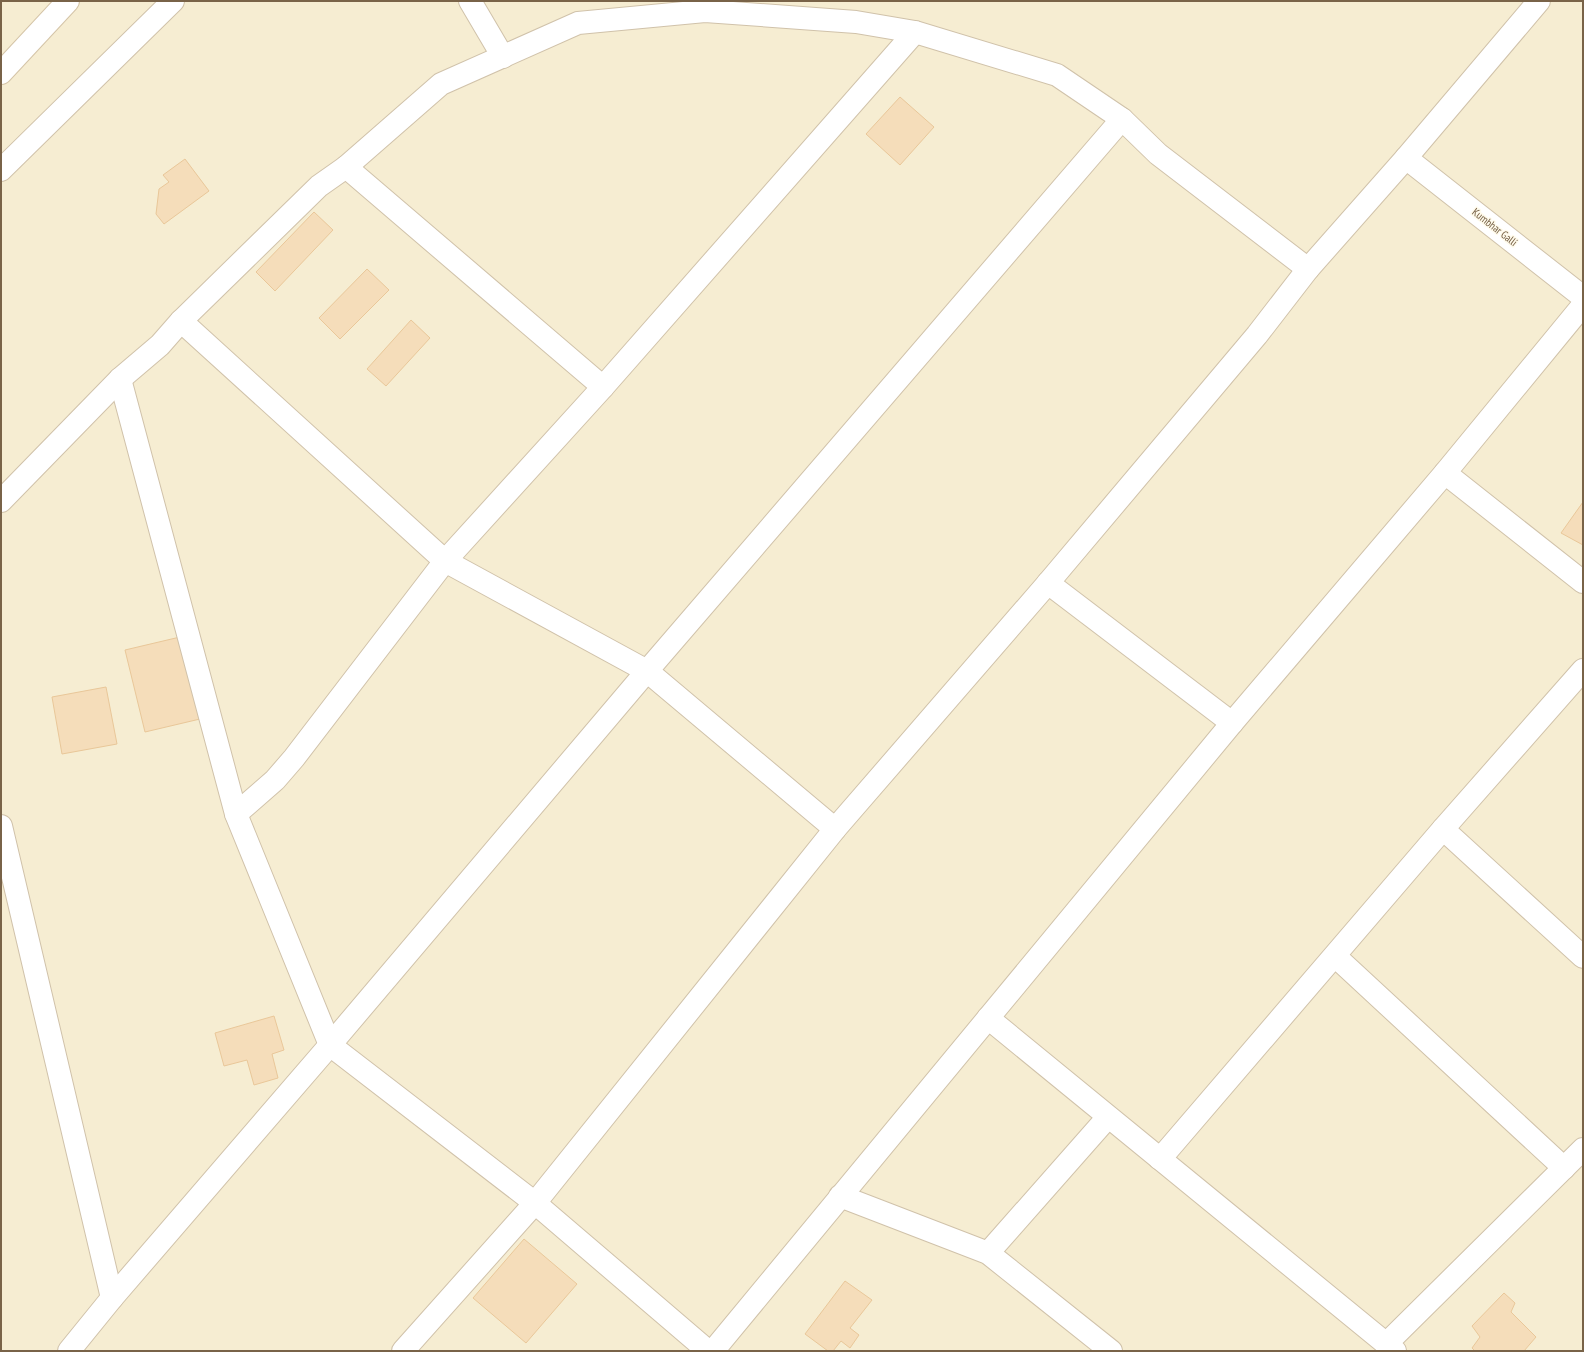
<svg xmlns="http://www.w3.org/2000/svg" width="1584" height="1352" font-family="'PT Sans Narrow',sans-serif">
<style>
.residential{fill:#f6edd2}
.building{fill:#f5ddba;stroke:#e9c799}
.lines{fill:none;stroke-linecap:round;stroke-linejoin:round}
.street-casing{stroke:#d0c2aa;stroke-width:24}
.secondary-casing{stroke:#d4c4a7;stroke-width:24}
.street{stroke:#fff;stroke-width:22}
.secondary{stroke:#fff;stroke-width:22}
.labels{text-anchor:middle;stroke-width:3;stroke-linejoin:round;paint-order:stroke}
.street-label{font-size:11px;fill:#796348;stroke:#fffbec}
</style>
<rect width="100%" height="100%" fill="#fef9e4"/>
<rect class="residential" x="1" y="1" width="1582" height="1350"/>
<g class="building">
<polygon points="900,97 934,127 900,165 866,134"/>
<polygon points="185,159 209,191 164,224 156,214 159,189 169,182 163,175"/>
<polygon points="314,212 333,230 275,291 256,272"/>
<polygon points="367,269 389,290 340,339 319,318"/>
<polygon points="411,320 430,338 386,386 367,369"/>
<polygon points="1583,502 1583,545 1561,533"/>
<polygon points="180,637 200,719 145,732 125,650"/>
<polygon points="106,687 117,744 62,754 52,697"/>
<polygon points="274,1016 284,1050 272,1054 278,1078 254,1085 247,1060 224,1066 215,1033"/>
<polygon points="524,1239 577,1284 526,1343 473,1298"/>
<polygon points="845,1281 872,1300 850,1328 859,1335 850,1348 841,1341 833,1351 828,1351 805,1334"/>
<polygon points="1504,1293 1515,1303 1511,1312 1536,1337 1524,1351 1475,1351 1472,1348 1480,1337 1472,1326"/>
</g>
<g class="lines">
<defs>
<g id="street">
<polyline points="470,1 503,57"/>
<polyline points="1406,158 1583,297"/>
<polyline points="346,167 603,387"/>
<polyline points="1,170 173,1"/>
<polyline points="181,321 445,561 647,671 835,829"/>
<polyline points="120,379 236,814 330,1045 535,1203 708,1351"/>
<polyline points="1445,473 1583,582"/>
<polyline points="1,501 120,379 160,345 181,321 319,186 346,167 441,84 578,23 705,11 856,22 915,32 1057,75 1122,119 1158,154 1308,269"/>
<polyline points="1048,583 1232,723"/>
<polyline points="236,814 275,780 294,758 445,561 603,387 915,32"/>
<polyline points="1,826 112,1298"/>
<polyline points="1443,829 1583,957"/>
<polyline points="1335,956 1564,1168"/>
<polyline points="988,1018 1395,1351"/>
<polyline points="1160,1159 1443,829 1583,670"/>
<polyline points="840,1196 988,1253 1111,1351"/>
<polyline points="988,1253 1108,1117"/>
<polyline points="1386,1344 1583,1149"/>
<polyline points="69,1351 112,1298 330,1045 647,671 1122,119"/>
<polyline points="403,1351 535,1203 835,829 1048,583 1257,335 1308,269 1406,158 1539,1"/>
<polyline points="713,1351 1232,723 1445,473 1583,305"/>
</g>
<polyline id="secondary" points="1,73 68,1"/>
</defs>
<use href="#street" class="street-casing"/>
<use href="#secondary" class="secondary-casing"/>
<use href="#street" class="street"/>
<use href="#secondary" class="secondary"/>
</g>
<g class="labels">
<g class="street-label">
<text transform="translate(1495 227) rotate(38)" y="4">Kumbhar Galli</text>
</g>
</g>
<rect width="1584" height="1352" fill="none" stroke="#796348" stroke-width="4"/>
</svg>
